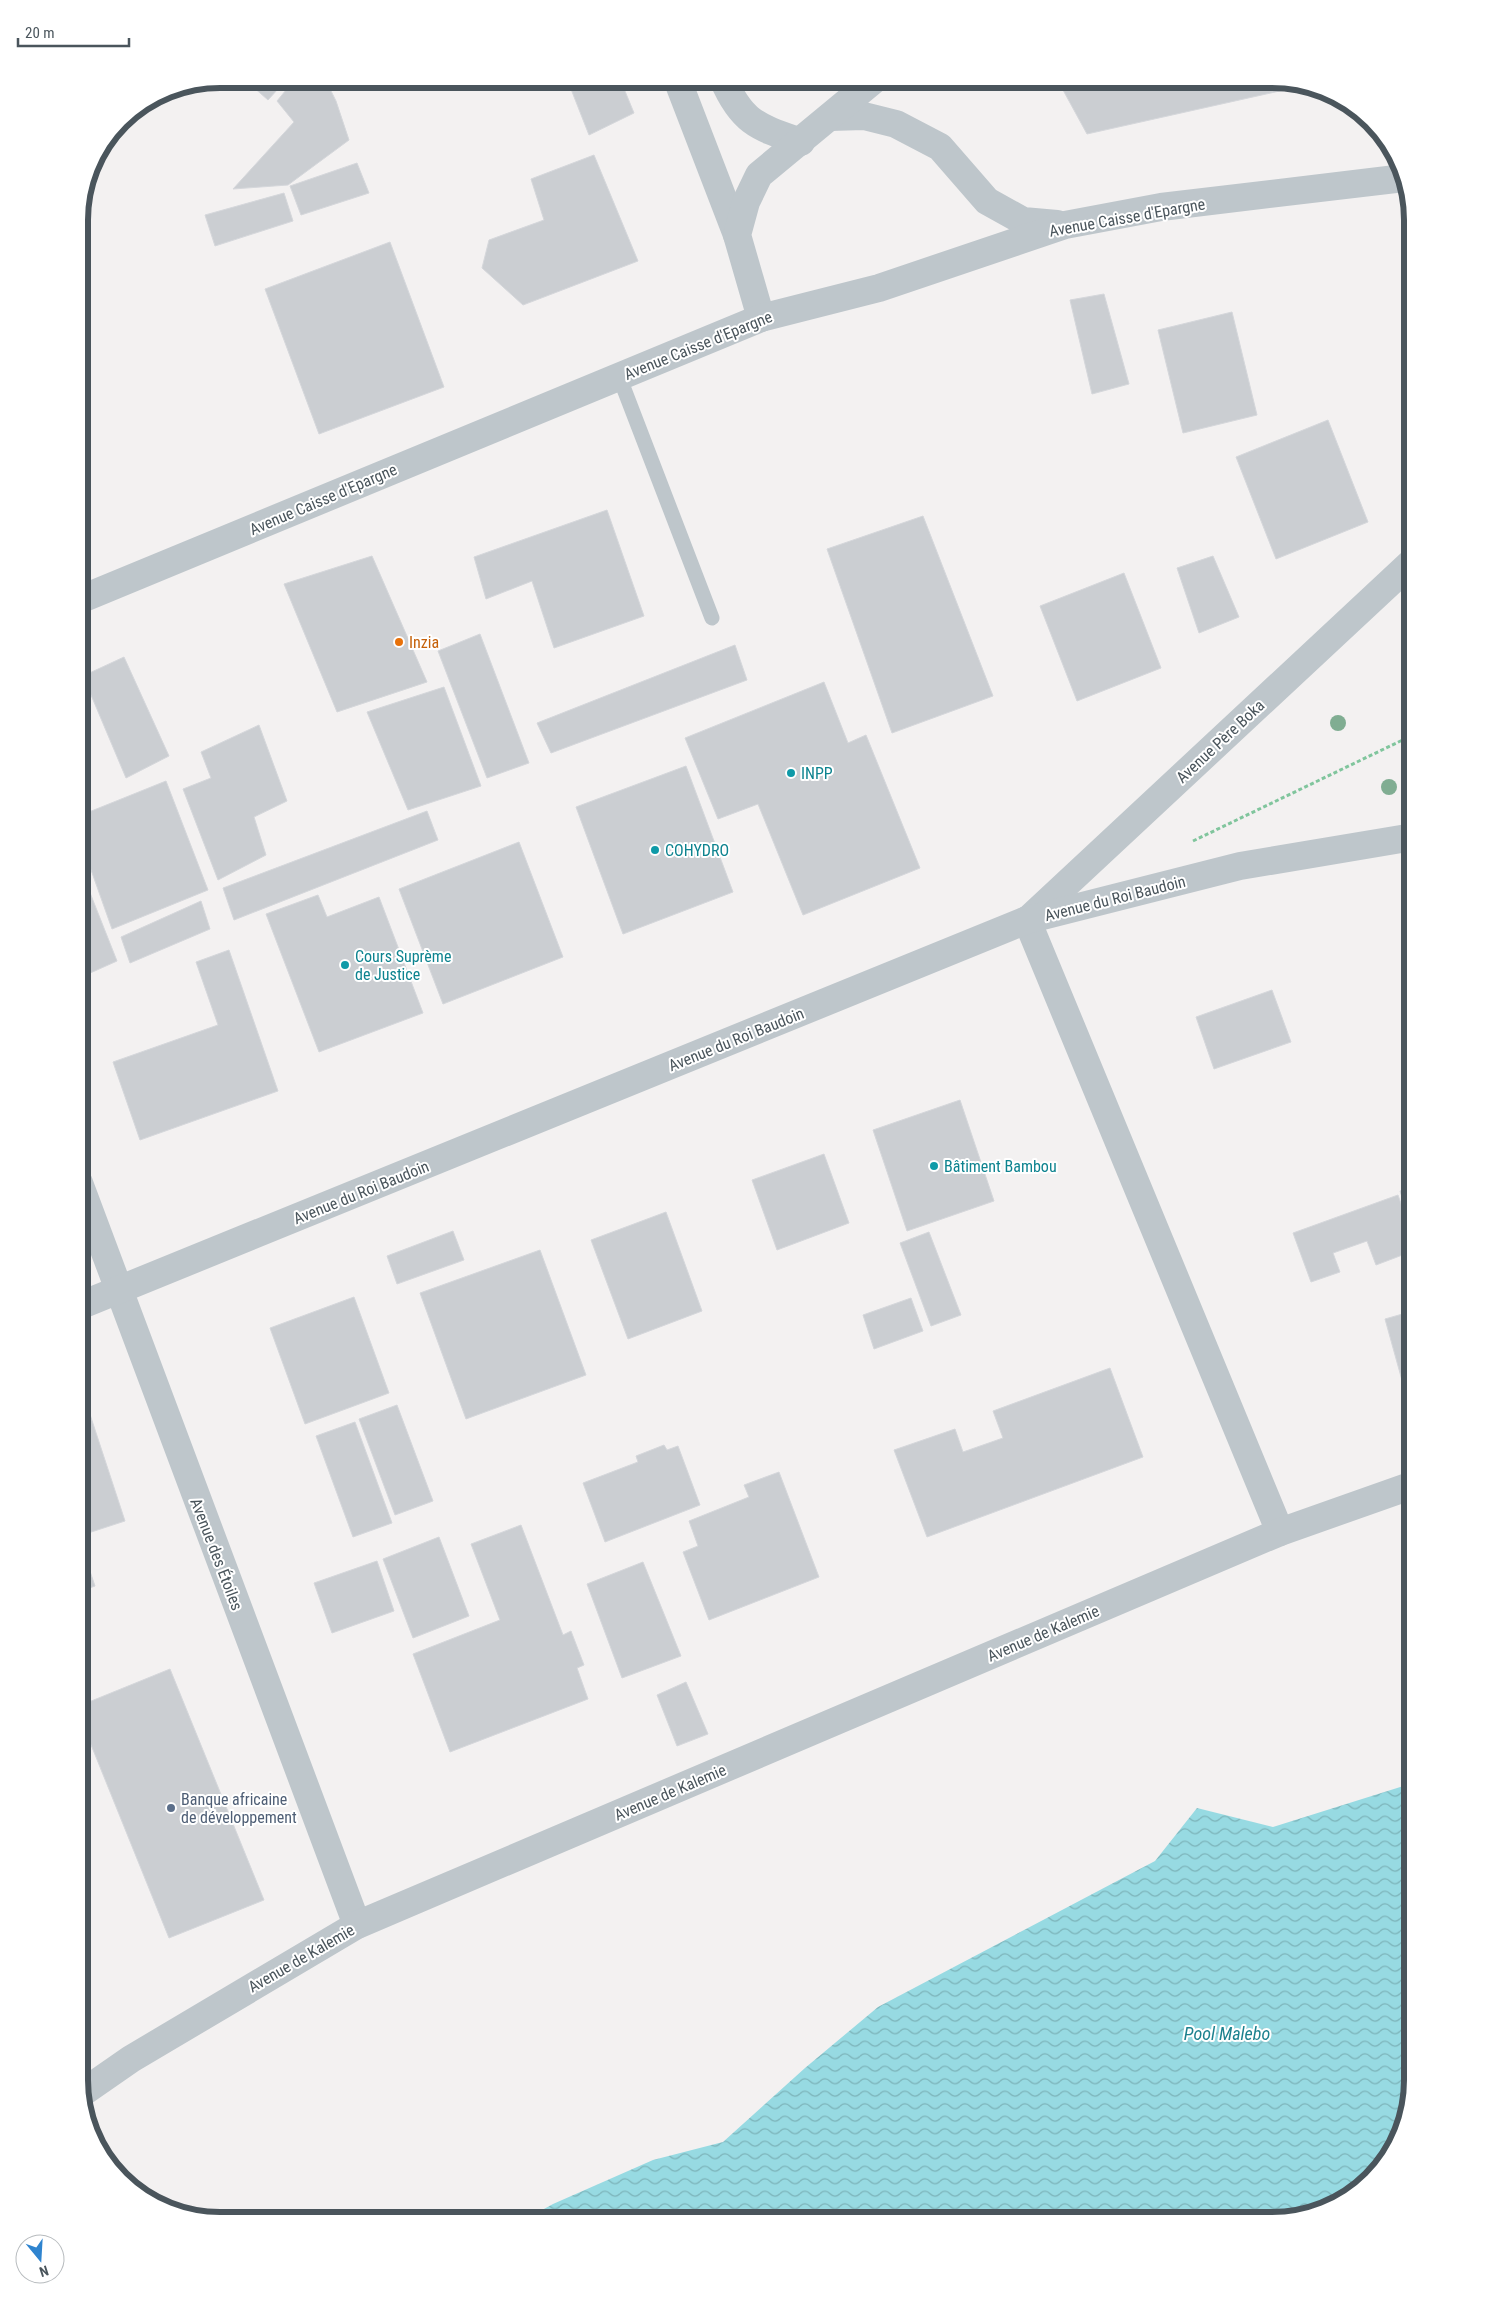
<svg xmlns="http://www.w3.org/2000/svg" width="1492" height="2299" font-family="'Roboto Condensed',sans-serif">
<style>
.water{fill:url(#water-waves)}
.building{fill:#cbced2;stroke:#d5d7db}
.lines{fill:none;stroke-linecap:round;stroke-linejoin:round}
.path{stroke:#80c59d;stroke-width:3;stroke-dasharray:4 2.5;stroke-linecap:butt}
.service{stroke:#bec6cb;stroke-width:15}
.minor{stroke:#bec6cb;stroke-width:28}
.tertiary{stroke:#bec6cb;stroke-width:28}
.tree{fill:#80ad92}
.food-dot{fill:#e8710a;stroke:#fff;stroke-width:2}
.culture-dot{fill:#0f9aa8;stroke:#fff;stroke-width:2}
.service-dot{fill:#5c6f8a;stroke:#fff;stroke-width:2}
.labels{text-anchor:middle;stroke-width:4;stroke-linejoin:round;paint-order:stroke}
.street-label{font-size:16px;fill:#4a555c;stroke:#fff}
.food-label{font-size:16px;fill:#c56008;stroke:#fff;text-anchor:start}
.culture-label{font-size:16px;fill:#0d838f;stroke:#fff;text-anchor:start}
.service-label{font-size:16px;fill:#4e5e75;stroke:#fff;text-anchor:start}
.water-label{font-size:18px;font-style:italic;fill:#1c818e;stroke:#fff}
.rim{fill:none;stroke:#4a555c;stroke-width:6}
</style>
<defs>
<pattern id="water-waves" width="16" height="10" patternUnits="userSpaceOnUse" patternTransform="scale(1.25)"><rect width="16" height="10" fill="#97dae2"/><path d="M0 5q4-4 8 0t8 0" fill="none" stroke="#7db4ba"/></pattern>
</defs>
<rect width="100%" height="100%" fill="#f3f1f1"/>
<polygon class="water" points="1413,1783 1413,2080 1394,2150 1335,2206 1273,2220 524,2220 553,2204 653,2160 723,2142 805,2068 878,2007 1155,1861 1197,1808 1273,1827"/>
<g class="building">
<polygon points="244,79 287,79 268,100"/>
<polygon points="295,79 325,79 336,101 349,140 288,185 233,189 294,122 277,101"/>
<polygon points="581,79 620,79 634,113 589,135 569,84"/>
<polygon points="1057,79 1282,79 1302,86 1087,134"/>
<polygon points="594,155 638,261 523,305 482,268 489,240 544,220 531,179"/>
<polygon points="357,163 369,193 301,215 290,186"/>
<polygon points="284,193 293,221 215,246 205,215"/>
<polygon points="390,242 444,387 319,434 265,289"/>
<polygon points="1104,294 1129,384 1092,394 1070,300"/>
<polygon points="1232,312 1257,415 1183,433 1158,330"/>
<polygon points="1328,420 1368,522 1276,559 1236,457"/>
<polygon points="607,510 644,616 554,648 532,581 486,599 474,557"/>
<polygon points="923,516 993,696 892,733 827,549"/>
<polygon points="372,556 427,682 337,712 284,584"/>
<polygon points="1213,556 1239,617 1199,633 1177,568"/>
<polygon points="1124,573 1161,668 1077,701 1040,606"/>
<polygon points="480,634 529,763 487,778 438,651"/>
<polygon points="735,645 747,680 551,753 537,723"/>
<polygon points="124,657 169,756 126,778 83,676"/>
<polygon points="824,682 848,743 866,735 920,868 803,915 758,804 718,819 685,738"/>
<polygon points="444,687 481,786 408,810 367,712"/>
<polygon points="259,725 287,801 254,817 266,855 218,880 183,789 211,778 201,752"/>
<polygon points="686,766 733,892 623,934 576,807"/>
<polygon points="166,781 208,890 112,929 79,836 79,816"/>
<polygon points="427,811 438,840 234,920 223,888"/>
<polygon points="519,842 563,957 443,1004 399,889"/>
<polygon points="79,865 117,961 79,978"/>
<polygon points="318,895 327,917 379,897 423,1013 319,1052 266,914"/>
<polygon points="201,901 210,929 130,963 121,937"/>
<polygon points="229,950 278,1091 140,1140 113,1062 218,1025 196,962"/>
<polygon points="1272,990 1291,1042 1214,1069 1196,1017"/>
<polygon points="960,1100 994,1201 907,1231 873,1130"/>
<polygon points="824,1154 849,1223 777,1250 752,1180"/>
<polygon points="1413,1187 1413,1231 1400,1191"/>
<polygon points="1398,1195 1413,1238 1413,1251 1376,1265 1367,1241 1333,1253 1340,1272 1311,1282 1293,1233"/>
<polygon points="666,1212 702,1311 628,1339 591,1240"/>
<polygon points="453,1231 464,1260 397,1284 387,1256"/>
<polygon points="929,1232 961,1315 931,1326 900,1243"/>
<polygon points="540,1250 586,1375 466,1419 420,1293"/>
<polygon points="354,1297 389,1393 305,1424 270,1328"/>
<polygon points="911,1298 923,1331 874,1349 863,1315"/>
<polygon points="1413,1311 1413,1401 1408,1402 1385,1319"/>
<polygon points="1110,1368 1143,1457 927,1537 894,1450 955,1429 963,1452 1003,1438 993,1411"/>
<polygon points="79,1381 125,1521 79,1536"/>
<polygon points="397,1405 433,1501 395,1515 359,1419"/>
<polygon points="355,1422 392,1523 353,1537 316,1436"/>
<polygon points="664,1445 667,1450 678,1446 700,1505 605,1542 583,1483 638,1462 636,1456"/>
<polygon points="779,1472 819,1577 709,1620 683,1552 698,1546 689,1521 749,1497 744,1485"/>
<polygon points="521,1525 563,1635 571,1631 584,1665 577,1668 588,1699 450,1752 413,1654 500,1620 471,1544"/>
<polygon points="439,1537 469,1616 413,1638 383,1559"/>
<polygon points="82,1548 95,1586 79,1592 79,1549"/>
<polygon points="377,1561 394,1611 332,1633 314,1583"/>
<polygon points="643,1562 681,1656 622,1678 587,1584"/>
<polygon points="170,1669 264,1900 169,1938 79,1715 79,1706"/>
<polygon points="686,1682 708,1734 677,1746 657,1695"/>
</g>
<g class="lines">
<polyline class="path" points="1193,841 1413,735"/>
<polyline class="service" points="619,376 712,618"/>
<g class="minor">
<polyline points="677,79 737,235"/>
<path d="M723 79C742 123 758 127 801 142"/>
<polyline points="830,117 864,116 896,124 940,147 987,201 1023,221 1057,224"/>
<polyline points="761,318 737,235 746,202 759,175 875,79"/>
<polyline points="79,600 761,318 879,288 1065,225 1161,207 1404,178"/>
<polyline points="1027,920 1280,1532"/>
<polyline points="79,1183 357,1925"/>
<polyline points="82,2093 131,2059 357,1925 1280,1532 1413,1485"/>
</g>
<g class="tertiary">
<polyline points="1030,918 1413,561"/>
<polyline points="79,1306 1027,920 1240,866 1413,837"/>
</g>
</g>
<g class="tree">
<circle cx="1338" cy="723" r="8"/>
<circle cx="1389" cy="787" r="8"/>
</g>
<circle class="food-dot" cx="399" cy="642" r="5"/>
<g class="culture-dot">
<circle cx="791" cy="773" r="5"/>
<circle cx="655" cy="850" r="5"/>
<circle cx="345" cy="965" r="5"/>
<circle cx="934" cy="1166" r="5"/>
</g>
<circle class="service-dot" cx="171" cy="1808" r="5"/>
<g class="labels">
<g class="street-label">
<text transform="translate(1127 217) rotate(-10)" y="6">Avenue Caisse d'Epargne</text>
<text transform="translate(698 345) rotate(-22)" y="6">Avenue Caisse d'Epargne</text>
<text transform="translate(323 499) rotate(-23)" y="6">Avenue Caisse d'Epargne</text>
<text transform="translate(1220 741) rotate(-43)" y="6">Avenue Père Boka</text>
<text transform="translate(1115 898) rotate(-14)" y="6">Avenue du Roi Baudoin</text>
<text transform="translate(736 1039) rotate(-22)" y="6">Avenue du Roi Baudoin</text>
<text transform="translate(361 1192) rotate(-22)" y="6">Avenue du Roi Baudoin</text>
<text transform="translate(217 1554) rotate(69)" y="6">Avenue des Étoiles</text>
<text transform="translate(1043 1633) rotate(-23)" y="6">Avenue de Kalemie</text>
<text transform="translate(670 1792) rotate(-23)" y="6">Avenue de Kalemie</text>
<text transform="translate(301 1958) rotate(-30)" y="6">Avenue de Kalemie</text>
</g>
<g class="food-label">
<text x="409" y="648">Inzia</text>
</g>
<g class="culture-label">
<text x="801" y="779">INPP</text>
<text x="665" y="856">COHYDRO</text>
<text x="355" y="962">Cours Suprème<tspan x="355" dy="18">de Justice</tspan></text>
<text x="944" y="1172">Bâtiment Bambou</text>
</g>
<g class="service-label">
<text x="181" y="1805">Banque africaine<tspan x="181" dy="18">de développement</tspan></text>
</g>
<g class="water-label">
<text x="1227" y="2040">Pool Malebo</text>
</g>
</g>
<path d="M0 0H1492V2299H0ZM220 88H1272A132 132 0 0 1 1404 220V2080A132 132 0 0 1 1272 2212H220A132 132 0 0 1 88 2080V220A132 132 0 0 1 220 88Z" fill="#fff" fill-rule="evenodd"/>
<path class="rim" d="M220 88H1272A132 132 0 0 1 1404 220V2080A132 132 0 0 1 1272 2212H220A132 132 0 0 1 88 2080V220A132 132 0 0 1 220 88Z"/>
<g transform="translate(40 2259) rotate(162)"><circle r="24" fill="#ffffff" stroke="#b7bbbe"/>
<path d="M0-4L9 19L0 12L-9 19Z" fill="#2f84cf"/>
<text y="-8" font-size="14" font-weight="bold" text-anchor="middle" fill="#4a555c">N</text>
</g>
<path d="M18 38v8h111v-8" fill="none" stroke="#4a555c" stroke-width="2.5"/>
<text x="25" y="38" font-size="15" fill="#4a555c" stroke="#ffffff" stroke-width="4" paint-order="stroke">20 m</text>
</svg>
